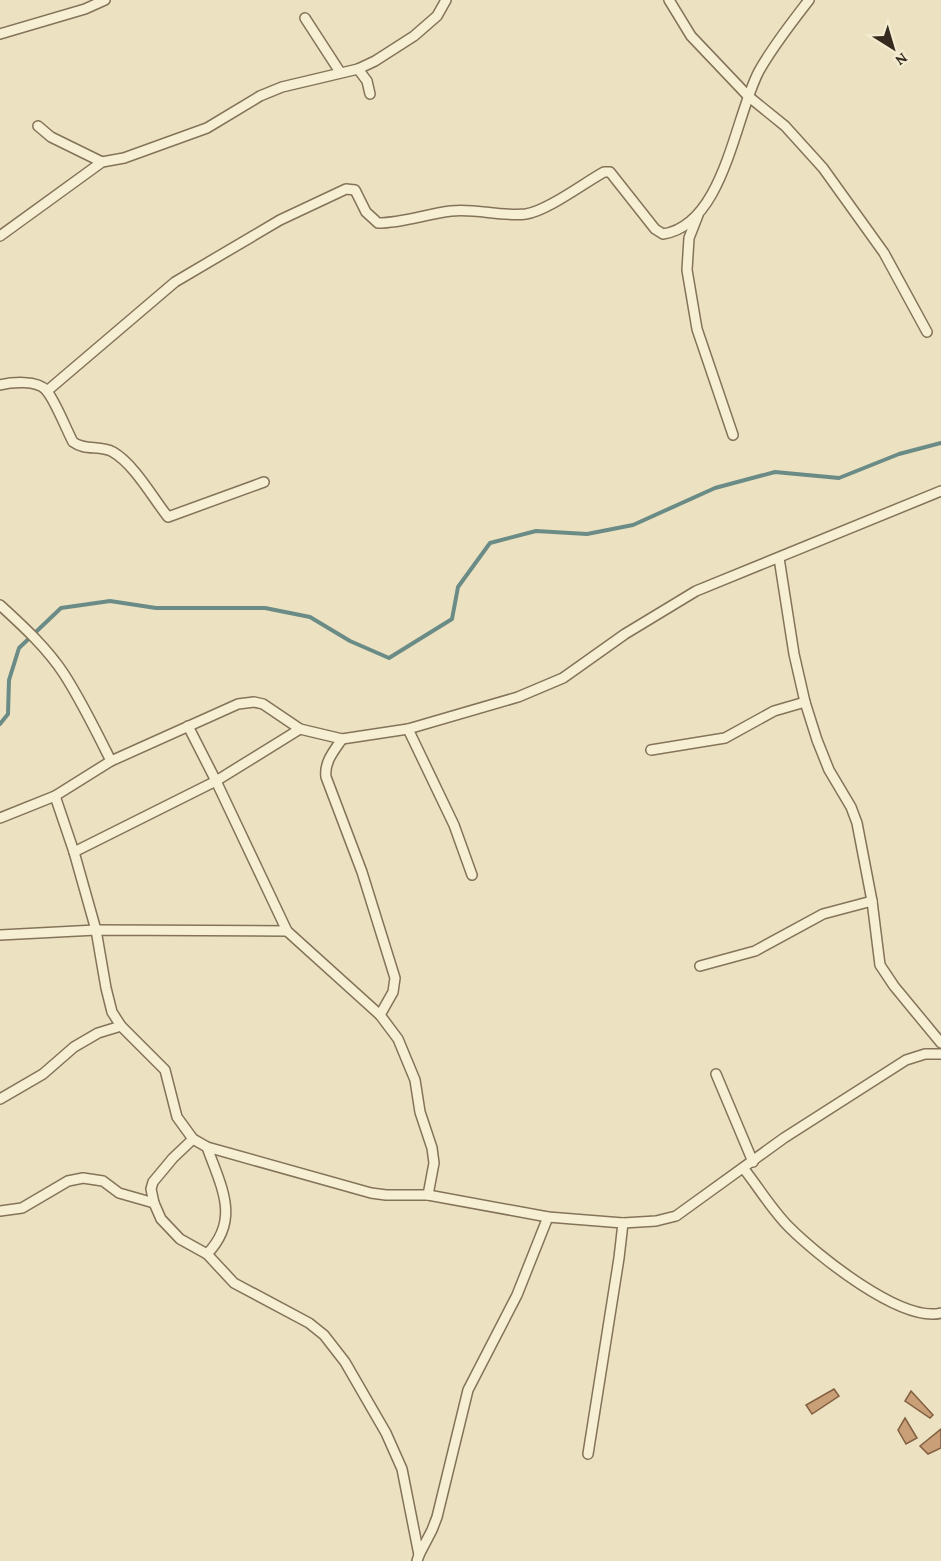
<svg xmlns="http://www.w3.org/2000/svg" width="941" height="1561" font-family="'Crimson Pro',serif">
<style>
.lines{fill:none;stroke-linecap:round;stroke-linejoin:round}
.stream{stroke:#6b8c86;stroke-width:4}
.building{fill:#c99f78;stroke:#825f40;stroke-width:1.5}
.street-casing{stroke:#847359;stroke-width:12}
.street{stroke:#f7efd3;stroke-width:9}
</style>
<rect width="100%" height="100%" fill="#ece2c1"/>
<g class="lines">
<polyline class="stream" points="0,724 8,714 9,680 19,648 61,608 110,601 156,608 265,608 310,617 350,641 389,658 452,619 458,587 490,543 536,531 587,534 633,525 715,488 775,472 839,478 899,454 941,443"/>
</g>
<g class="building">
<polygon points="834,1389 839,1396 812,1414 806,1405"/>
<polygon points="911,1391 933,1415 930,1418 905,1401"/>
<polygon points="905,1418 917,1438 906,1444 898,1430"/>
<polygon points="941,1429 941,1448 928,1454 920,1446"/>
</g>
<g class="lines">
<defs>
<g id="street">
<polyline points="669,0 691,36 748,96 785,126 823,168 884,253 927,332"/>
<polyline points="305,18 340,72"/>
<polyline points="0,34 85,9 105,0"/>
<polyline points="358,69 367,81 370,94"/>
<polyline points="38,126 51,137 102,162"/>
<polyline points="698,215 689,238 687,270 697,329 733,435"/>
<polyline points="0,236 102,162 124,158 207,128 260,96 282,87 358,69 375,61 414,36 437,16 446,0"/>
<path d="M0 385C12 382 37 380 46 390 55 400 66 429 73 442 85 451 100 445 113 452 134 464 153 498 168 517L264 482"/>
<path d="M47 391 175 282 280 220 346 189 355 190 366 212 378 223C403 223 426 214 451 211 476 208 501 217 526 214 547 211 584 183 604 172H610L655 229 663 234C724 225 735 116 759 71 773 46 792 22 809 0"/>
<polyline points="779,558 794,654 805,702 817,740 829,770 851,807 857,823 872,901 880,965 894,986 941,1043"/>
<path d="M0 605C23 626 47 648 64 674 82 702 96 731 111 761L238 704 254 702 263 704 300 729 342 739 408 729 518 697 563 678 625 634 696 591 941 491"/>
<polyline points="188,726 216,781 287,931 380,1015 398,1039 415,1080 420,1112 432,1148 434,1163 428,1195"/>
<polyline points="408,729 454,825 472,875"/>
<path d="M342 739C334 751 324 762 326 777L362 872 395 978 393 992 380 1015"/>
<polyline points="651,750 725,738 774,711 805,702"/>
<polyline points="55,796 74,852 96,930 106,988 112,1012 121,1026 165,1070 177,1117 193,1139 207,1147 371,1193 386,1195 428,1195 548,1217 623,1223 656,1221 676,1216 784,1138 906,1060 925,1054 941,1054"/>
<polyline points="0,818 55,796 111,761"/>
<polyline points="74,852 216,781 300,729"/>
<polyline points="0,935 96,930 287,931"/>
<polyline points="700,966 755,951 823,914 872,901"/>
<polyline points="716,1074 753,1162"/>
<polyline points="0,1099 43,1074 74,1047 98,1033 121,1026"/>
<polyline points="193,1139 173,1158 153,1182 151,1189 154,1203 161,1219 180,1239 207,1254 234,1283 309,1323 324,1335 345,1362 386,1433 402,1469 419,1555 417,1561"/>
<path d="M744 1169C759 1188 772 1210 789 1227 817 1255 901 1323 941 1313"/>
<polyline points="0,1211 22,1208 68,1181 83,1178 103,1181 119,1193 154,1203"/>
<path d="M207 1254C241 1219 221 1187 207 1147"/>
<polyline points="588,1454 619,1258 623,1223"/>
<polyline points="419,1555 432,1530 437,1517 468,1390 517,1295 548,1217"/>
</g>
</defs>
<use href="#street" class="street-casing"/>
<use href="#street" class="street"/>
</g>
<g transform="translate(893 48) rotate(143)" stroke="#f4ecd0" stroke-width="4.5" paint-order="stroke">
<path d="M0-4.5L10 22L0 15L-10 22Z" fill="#352a1d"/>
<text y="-9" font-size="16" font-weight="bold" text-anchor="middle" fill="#352a1d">N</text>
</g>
</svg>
